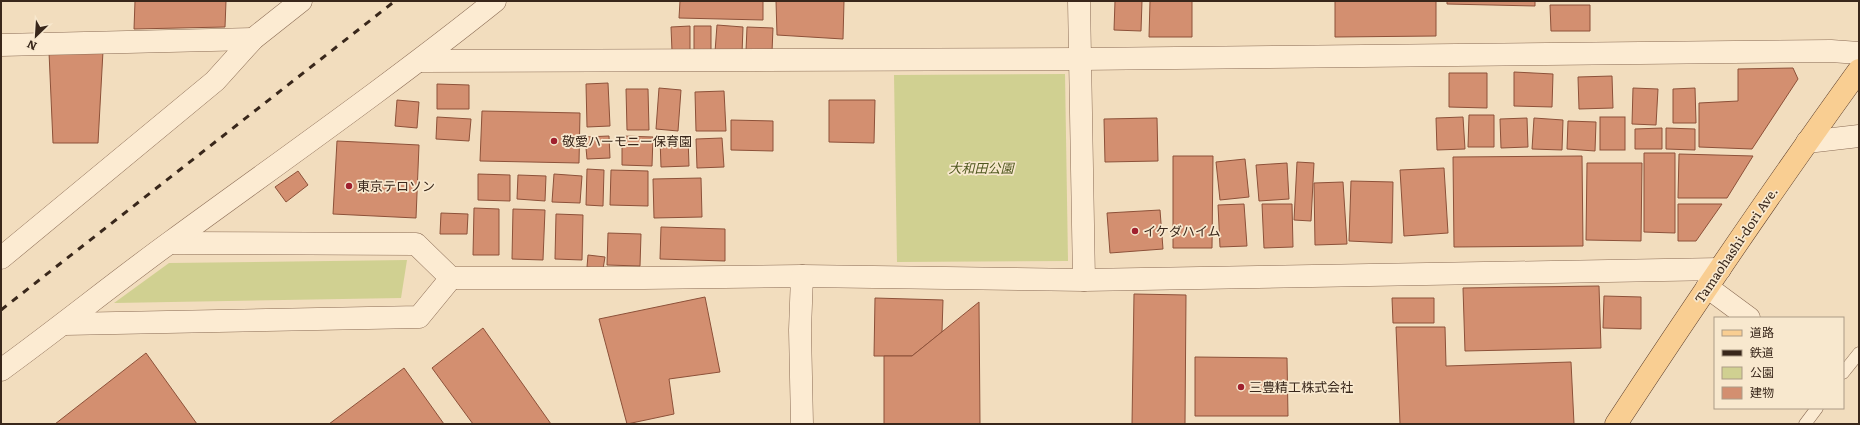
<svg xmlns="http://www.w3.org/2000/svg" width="1860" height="425" font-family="Literata,'Noto Sans JP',serif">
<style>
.green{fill:#d0d091}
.building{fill:#d38f70;stroke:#8d5139}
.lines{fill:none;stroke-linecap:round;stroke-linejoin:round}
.service-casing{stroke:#8b6c55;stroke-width:13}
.minor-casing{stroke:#8b6c55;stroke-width:23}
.primary-casing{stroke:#593b2a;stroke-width:23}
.service{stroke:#fcebd2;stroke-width:12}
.minor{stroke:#fcebd2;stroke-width:22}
.primary{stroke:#f9ce92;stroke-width:22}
.rail{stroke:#39271b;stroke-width:3;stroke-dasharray:7 7;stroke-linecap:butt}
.poi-dot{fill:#a0202e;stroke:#f8e8ce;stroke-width:1.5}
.labels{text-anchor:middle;stroke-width:3.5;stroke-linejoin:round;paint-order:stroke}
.poi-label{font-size:13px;fill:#39271b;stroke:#f8e8ce;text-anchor:start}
.park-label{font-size:13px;font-style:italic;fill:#505820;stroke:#f8e8ce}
.street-label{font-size:13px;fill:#39271b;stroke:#f8e8ce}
</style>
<rect width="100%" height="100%" fill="#f2ddbe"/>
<g class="green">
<polygon points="1065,74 1068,261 897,262 894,75"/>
<polygon points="407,260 401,298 114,303 169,263"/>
</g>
<g class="building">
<polygon points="135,1 226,1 225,27 134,29"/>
<polygon points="680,1 763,1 763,20 679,18"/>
<polygon points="776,1 844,1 843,39 777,35"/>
<polygon points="1115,1 1142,1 1141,31 1114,30"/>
<polygon points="1150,1 1192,1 1192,37 1149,37"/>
<polygon points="1335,1 1436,1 1436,36 1335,37"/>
<polygon points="1447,1 1535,1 1535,6 1447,4"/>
<polygon points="1550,5 1590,5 1590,31 1551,31"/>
<polygon points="717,25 743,27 742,54 715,52"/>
<polygon points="690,26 690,51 672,51 671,27"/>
<polygon points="694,26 711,26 711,53 694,52"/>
<polygon points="747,27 773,28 772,52 746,51"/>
<polygon points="103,51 98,143 53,143 49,52"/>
<polygon points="1793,68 1798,79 1752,149 1699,147 1699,103 1738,101 1738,69"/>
<polygon points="1514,72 1553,74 1552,107 1514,106"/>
<polygon points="1449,73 1487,73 1487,108 1449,107"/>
<polygon points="1612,76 1613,108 1579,109 1578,77"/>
<polygon points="608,83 610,126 587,127 586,84"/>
<polygon points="437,84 469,85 469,109 437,109"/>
<polygon points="659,88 681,90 678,131 656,129"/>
<polygon points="1633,88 1658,89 1656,125 1632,124"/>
<polygon points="1695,88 1696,123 1673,123 1673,89"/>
<polygon points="626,89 648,89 649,130 627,130"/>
<polygon points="724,91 726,131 696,131 695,92"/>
<polygon points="397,100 419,102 417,128 395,126"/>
<polygon points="829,100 875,100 874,143 829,142"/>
<polygon points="482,111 580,113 579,163 480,161"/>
<polygon points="1469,115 1494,115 1494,147 1468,147"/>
<polygon points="437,117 471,119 469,141 436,139"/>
<polygon points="1463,117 1465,149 1437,150 1436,118"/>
<rect x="1600" y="117" width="25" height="33"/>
<polygon points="1157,118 1158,161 1105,162 1104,119"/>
<polygon points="1527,118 1528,147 1501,148 1500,119"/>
<polygon points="1534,118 1563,120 1562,150 1532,149"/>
<polygon points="731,120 773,121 773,151 731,150"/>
<polygon points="1568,121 1596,122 1595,151 1567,149"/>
<polygon points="1662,128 1662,149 1635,149 1635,129"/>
<polygon points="1666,128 1695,129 1695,150 1666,149"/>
<polygon points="609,136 610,158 587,159 585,137"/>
<polygon points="622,136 653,137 652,166 622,165"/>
<polygon points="688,137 689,166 661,167 660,138"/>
<polygon points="722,138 724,167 697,168 696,139"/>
<polygon points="337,141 419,145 416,218 333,214"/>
<polygon points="1644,153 1675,153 1675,233 1644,232"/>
<polygon points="1679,154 1753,156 1727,198 1678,198"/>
<polygon points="1173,156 1213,156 1212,248 1173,248"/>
<polygon points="1582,156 1583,246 1454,247 1453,157"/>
<polygon points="1245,159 1249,197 1220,200 1216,162"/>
<polygon points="1297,162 1314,163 1311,221 1294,220"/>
<polygon points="1287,163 1289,199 1259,201 1256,165"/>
<polygon points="1587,163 1642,163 1641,241 1586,240"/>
<polygon points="1444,168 1448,233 1404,236 1400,170"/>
<polygon points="587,169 604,170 603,206 586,205"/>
<polygon points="611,170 648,171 648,206 610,205"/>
<polygon points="298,171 308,185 286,202 275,187"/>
<polygon points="478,174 510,175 510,201 478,200"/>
<polygon points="554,174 582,176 580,203 552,202"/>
<polygon points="518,175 546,176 545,201 517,199"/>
<polygon points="701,178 702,217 654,218 653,179"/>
<polygon points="1351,181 1393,182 1392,243 1349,241"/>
<polygon points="1343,182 1347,244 1315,245 1314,183"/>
<polygon points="1244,204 1247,246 1220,247 1218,205"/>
<polygon points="1262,204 1292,204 1293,247 1264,248"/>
<polygon points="1678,204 1722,204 1696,241 1678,241"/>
<polygon points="474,208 499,209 499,255 473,255"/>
<polygon points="513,209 545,210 543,260 512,259"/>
<polygon points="1160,210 1163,249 1110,253 1107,213"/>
<polygon points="441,213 468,214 467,234 440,234"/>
<polygon points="556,214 583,215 582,260 555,259"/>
<polygon points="661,227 725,229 725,261 660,259"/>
<polygon points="608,233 641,234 640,266 607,265"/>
<polygon points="588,255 605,257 603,269 587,267"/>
<polygon points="1599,286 1601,348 1465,351 1463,288"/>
<polygon points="1134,294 1186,295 1185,424 1132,424"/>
<polygon points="1604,296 1641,297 1641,329 1603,328"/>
<polygon points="705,297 720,372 669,379 674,414 627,424 599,319"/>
<polygon points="875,298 943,300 942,332 912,356 874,356"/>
<polygon points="1392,298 1434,298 1434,323 1393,323"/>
<polygon points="979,302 980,424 884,424 884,356 912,356"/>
<polygon points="1396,327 1445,327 1446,366 1571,362 1574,424 1400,424"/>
<polygon points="483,328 551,424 473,424 432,368"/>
<polygon points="146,353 197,424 55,424"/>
<polygon points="1195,357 1287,358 1288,416 1195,416"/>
<polygon points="404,368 444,424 329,424"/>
</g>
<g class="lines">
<defs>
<g id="service">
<polyline points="1843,373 1859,353"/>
<polyline points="1805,424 1817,408"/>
</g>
<g id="minor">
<polyline points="1079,1 1084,280"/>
<polyline points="1,45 253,39"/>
<polyline points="420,61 1080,59 1831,51 1859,53"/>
<polyline points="1807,142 1859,136"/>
<polyline points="170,243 416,244 451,278 644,278 802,276 1084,280 1720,269"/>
<polyline points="1,258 215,81 253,39 301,1"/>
<polyline points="802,276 800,330 802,424"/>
<polyline points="1707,287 1749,318"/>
<polyline points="65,324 419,317 451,278"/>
<path d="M1 370C59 328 114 283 172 241 280 162 390 85 495 1"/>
</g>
<path id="primary" d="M1616 424C1695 304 1775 186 1859 70"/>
</defs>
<use href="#service" class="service-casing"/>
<use href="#minor" class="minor-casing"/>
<use href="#primary" class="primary-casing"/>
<use href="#service" class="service"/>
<use href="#minor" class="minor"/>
<use href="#primary" class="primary"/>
<polyline class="rail" points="1,310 395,1"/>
</g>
<g class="poi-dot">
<circle cx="554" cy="141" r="4"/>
<circle cx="349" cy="186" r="4"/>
<circle cx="1135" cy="231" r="4"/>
<circle cx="1241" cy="387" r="4"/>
</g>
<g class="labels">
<g class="poi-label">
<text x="562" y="146">敬愛ハーモニー保育園</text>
<text x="357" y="191">東京テロソン</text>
<text x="1143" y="236">イケダハイム</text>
<text x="1249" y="392">三豊精工株式会社</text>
</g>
<g class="park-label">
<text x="981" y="173">大和田公園</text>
</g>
<g class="street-label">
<text transform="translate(1736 245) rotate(-56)" y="5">Tamaohashi-dori Ave.</text>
</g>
</g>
<rect width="1860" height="425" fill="none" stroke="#39271b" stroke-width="4"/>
<rect x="1714" y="317" width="130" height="92" fill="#f8e8ce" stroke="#ac9b86"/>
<rect x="1722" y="330" width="20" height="6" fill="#f9ce92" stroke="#ac9b86"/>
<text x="1750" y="337" font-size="12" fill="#39271b">道路</text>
<rect x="1722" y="350" width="20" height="6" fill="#39271b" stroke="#ac9b86"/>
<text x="1750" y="357" font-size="12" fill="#39271b">鉄道</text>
<rect x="1722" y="367" width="20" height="12" fill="#d0d091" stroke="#ac9b86"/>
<text x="1750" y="377" font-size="12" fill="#39271b">公園</text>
<rect x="1722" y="387" width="20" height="12" fill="#d38f70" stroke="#ac9b86"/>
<text x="1750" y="397" font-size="12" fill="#39271b">建物</text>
<g transform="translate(36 36) rotate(205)" stroke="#f8e8ce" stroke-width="3" paint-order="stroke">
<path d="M0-3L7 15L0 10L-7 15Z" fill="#39271b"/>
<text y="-6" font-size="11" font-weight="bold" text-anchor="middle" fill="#39271b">N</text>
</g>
</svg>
